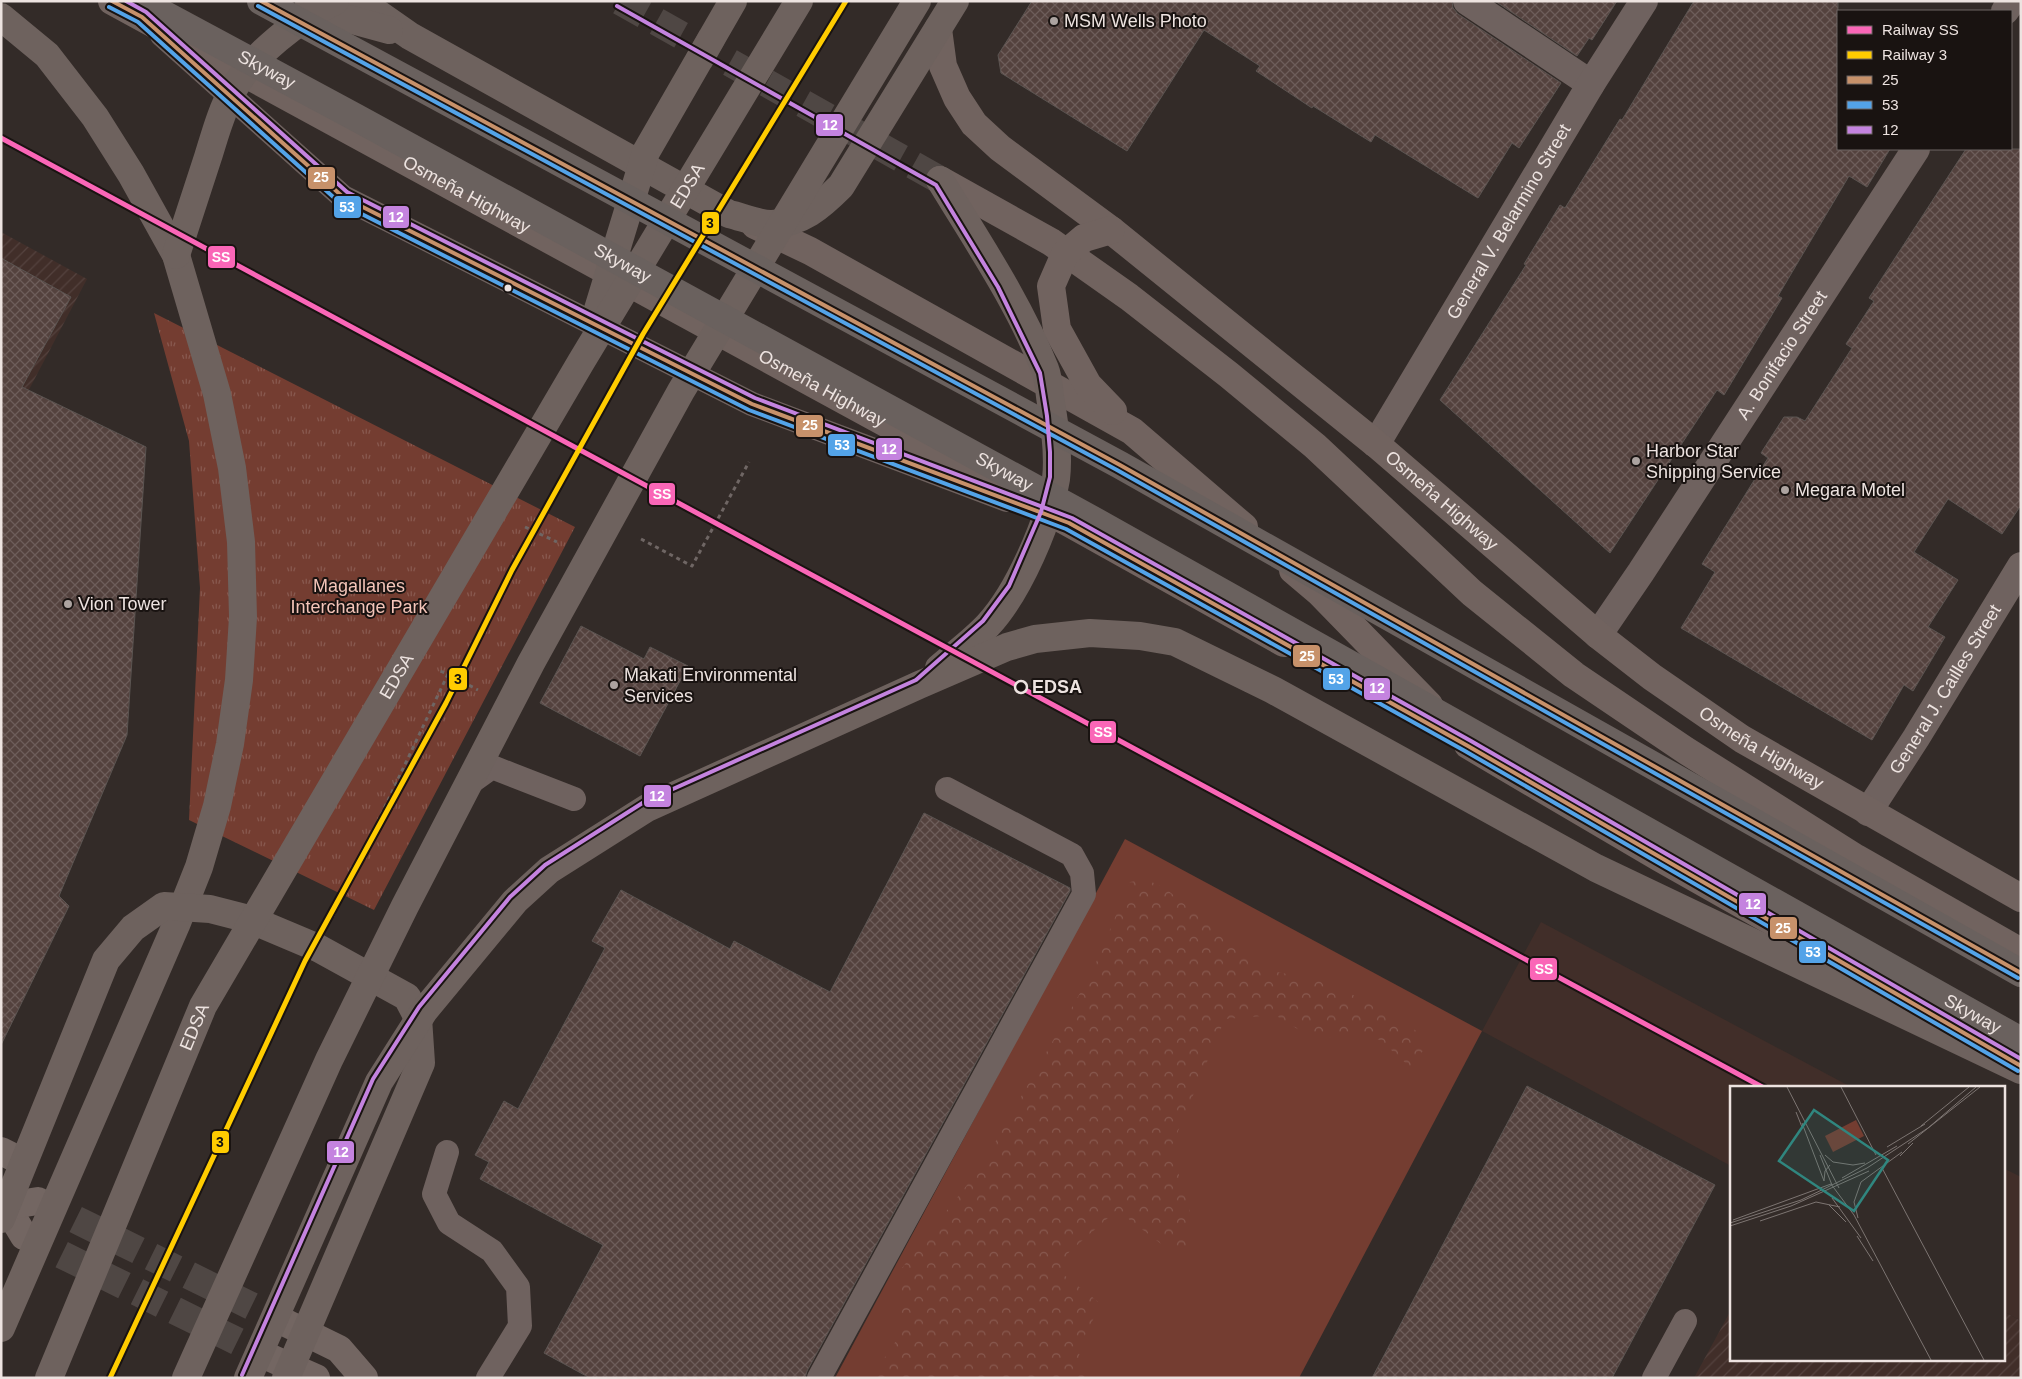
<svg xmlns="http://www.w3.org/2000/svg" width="2022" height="1379" font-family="Helvetica,sans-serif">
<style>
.built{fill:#412e29}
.industrial{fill:url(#industrial-furrows)}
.grass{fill:#743d31}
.forest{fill:url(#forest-crowns)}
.park{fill:url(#park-tufts)}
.building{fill:url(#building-cross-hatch);stroke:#5b5451}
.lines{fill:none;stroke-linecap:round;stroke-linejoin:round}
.secondary-tunnel{stroke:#4f4744;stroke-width:28;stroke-dasharray:28 14;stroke-linecap:butt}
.trunk-tunnel{stroke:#4f4744;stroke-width:28;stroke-dasharray:28 14;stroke-linecap:butt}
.path{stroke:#6f6664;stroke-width:3;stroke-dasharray:4 4;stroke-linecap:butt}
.service{stroke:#6f625f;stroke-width:24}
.minor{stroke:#6f625f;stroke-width:28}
.secondary{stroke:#736662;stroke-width:28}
.primary{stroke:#71635f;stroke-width:28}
.trunk{stroke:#6e625e;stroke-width:28}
.motorway{stroke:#6a615e;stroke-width:28}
.bus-1-casing{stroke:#191311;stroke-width:8}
.bus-2-casing{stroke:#191311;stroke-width:8}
.bus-3-casing{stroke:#191311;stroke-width:8}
.bus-1{stroke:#c7916a;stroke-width:4}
.bus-2{stroke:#53a3e8;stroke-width:4}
.bus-3{stroke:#c483df;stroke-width:4}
.rail-1-casing{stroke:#191311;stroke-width:9}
.rail-2-casing{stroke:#191311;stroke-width:9}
.rail-1{stroke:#fa66b7;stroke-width:5}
.rail-2{stroke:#fc0;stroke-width:5}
.poi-dot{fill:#aca3a0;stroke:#191311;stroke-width:2}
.bus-dot{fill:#ede3e0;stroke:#191311;stroke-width:2}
.stop-dot{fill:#191311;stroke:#ede3e0;stroke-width:2.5}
.labels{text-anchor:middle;stroke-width:4;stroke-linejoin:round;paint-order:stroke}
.poi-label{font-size:18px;fill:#ede3e0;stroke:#191311;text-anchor:start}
.street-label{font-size:18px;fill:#ede3e0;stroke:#191311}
.park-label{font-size:18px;fill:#f4c5b9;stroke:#191311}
.stop-label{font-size:18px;font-weight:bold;fill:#ede3e0;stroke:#191311;text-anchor:start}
.inset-road{fill:none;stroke:#7d7572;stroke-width:1}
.view{fill:#30867f;fill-opacity:0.15;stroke:#30867f;stroke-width:2.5}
.inset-edge{fill:none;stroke:#ede3e0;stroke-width:2.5}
.line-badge{stroke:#191311;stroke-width:2}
.badge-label{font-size:14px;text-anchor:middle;font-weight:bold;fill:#fff}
.pale-badge-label{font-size:14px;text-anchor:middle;font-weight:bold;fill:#111}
</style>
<defs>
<pattern id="industrial-furrows" width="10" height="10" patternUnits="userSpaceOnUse" patternTransform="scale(1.25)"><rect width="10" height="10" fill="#412e29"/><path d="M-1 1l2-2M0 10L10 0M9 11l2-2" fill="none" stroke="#54423e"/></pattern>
<pattern id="forest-crowns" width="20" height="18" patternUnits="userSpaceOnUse" patternTransform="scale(1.25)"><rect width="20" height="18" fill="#743d31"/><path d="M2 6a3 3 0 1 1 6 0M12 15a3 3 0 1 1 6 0" fill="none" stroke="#88594f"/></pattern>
<pattern id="park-tufts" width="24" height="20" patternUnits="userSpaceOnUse" patternTransform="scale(1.25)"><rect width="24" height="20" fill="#743d31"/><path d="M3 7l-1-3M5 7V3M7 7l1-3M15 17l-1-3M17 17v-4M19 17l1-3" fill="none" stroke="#88594f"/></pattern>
<pattern id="building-cross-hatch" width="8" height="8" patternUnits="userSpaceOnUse" patternTransform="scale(1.25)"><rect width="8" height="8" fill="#54423e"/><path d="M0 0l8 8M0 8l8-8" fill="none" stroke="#6d5d5a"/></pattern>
</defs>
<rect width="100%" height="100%" fill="#332b28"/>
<g class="built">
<polygon points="1541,922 1853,1088 1731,1088 1731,1166 1482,1031"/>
<polygon points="2003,1168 2021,1177 2021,1321 2003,1311"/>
</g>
<g class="industrial">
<polygon points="1,232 87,279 1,443"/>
<polygon points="1731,1310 1731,1360 2003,1360 2003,1311 2021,1321 2021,1378 1694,1378"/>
</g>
<polygon class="grass" points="1125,839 1482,1031 1299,1378 835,1378"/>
<polygon class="forest" points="1145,879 1165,888 1262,969 1331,983 1412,1027 1426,1041 1423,1051 1410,1067 1380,1040 1353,1032 1317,1041 1275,1015 1225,1019 1171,1148 1190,1212 1186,1248 1169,1250 1117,1210 1067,1254 1064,1275 1101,1304 1078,1349 1085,1378 871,1378 900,1335 902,1268 981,1167 1092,972 1130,882"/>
<polygon class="park" points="154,313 575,527 374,910 189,820 200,588 189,441"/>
<g class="building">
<polygon points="1032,1 1452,1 1453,8 1458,14 1561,83 1519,148 1512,143 1478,198 1375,135 1371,142 1313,106 1312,108 1256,71 1260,66 1204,30 1127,151 1001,73 998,55"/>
<polygon points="1495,1 1617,1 1592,40 1589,38 1577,56"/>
<polygon points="1694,1 1838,1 1838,149 1890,149 1867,187 1849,176 1778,296 1782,298 1724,395 1717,390 1610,553 1440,400 1526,265 1524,264 1560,205 1565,208 1620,119 1622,120"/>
<polygon points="1966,149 2021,149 2021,505 2002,534 1948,499 1914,552 1958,580 1928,627 1945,637 1913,691 1904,685 1872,740 1681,628 1715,572 1702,564 1768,458 1761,453 1784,417 1797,417 1805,421 1852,348 1846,344 1874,301 1869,298"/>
<polygon points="1,258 71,297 22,387 146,447 127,735 59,896 69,906 1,1045"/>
<polygon points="581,626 644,659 650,647 688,666 640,756 540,703"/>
<polygon points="924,813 1070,888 1070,891 807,1371 805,1378 590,1378 544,1353 603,1245 480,1179 489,1162 475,1155 504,1101 518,1109 605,948 592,941 621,890 730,949 734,941 830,992"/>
<polygon points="1527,1086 1715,1185 1612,1378 1372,1378"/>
</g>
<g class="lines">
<g class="secondary-tunnel">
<polyline points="38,1201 288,1324"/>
<polyline points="24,1236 273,1359"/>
</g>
<polyline class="trunk-tunnel" points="620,1 940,180"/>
<g class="path">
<polyline points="525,527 557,542"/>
<polyline points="641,539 692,566 749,462"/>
<polyline points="448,674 478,690"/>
<polyline points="333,916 448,674 440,671"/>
</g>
<g class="service">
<polyline points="162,35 343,197 752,404 1007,500"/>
<polyline points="467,785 492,767 574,799"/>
<polyline points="447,1152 434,1194 449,1223 492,1251 518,1287 520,1326 488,1378"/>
<polyline points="819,1378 1084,894 1082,873 1072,855 947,789"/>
<polyline points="1654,1378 1685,1321"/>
</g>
<g class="minor">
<polyline points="1467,1 1591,84"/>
<polyline points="2005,11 2012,1"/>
<path id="s1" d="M1376 444 1591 84 1644 1"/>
<path id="s2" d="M1598 635 1641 572 1916 149"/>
<path id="s3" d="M1868 812 1916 738 2021 566"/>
</g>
<g class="secondary">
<polyline points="1,1151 23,1162"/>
<polyline points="6,1206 24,1236"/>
<polyline points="6,1206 38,1201"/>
<polyline points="288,1324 339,1349 364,1378"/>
<polyline points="273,1359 316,1378"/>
</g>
<g class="primary">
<path id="s4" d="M112 1 1069 523 1284 643"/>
<path id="s5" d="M938 29 943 66 957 98 974 124 1000 148 1111 230 1376 444 1598 635 1652 677 1742 739 2021 898"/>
<polyline points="940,180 1051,242 1129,297 1229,375 1315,446 1472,593 1574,675 1685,750 1856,858 2021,952"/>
<polyline points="755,225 810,251 1132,431 1244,527"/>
<polyline points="1111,230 1084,238 1065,254 1051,286 1057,329 1088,385 1113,411"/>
<polyline points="1293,570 1319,592 1429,705"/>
<polyline points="1468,745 1660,858 1798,936 1950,1025"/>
</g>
<g class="trunk">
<path d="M360 1 410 36 729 214C742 217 758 224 771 224 801 224 821 206 841 186L955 1"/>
<polyline points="308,8 389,30"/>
<polyline points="1,17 47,55 95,117 131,174 176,255 217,394 232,468 241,542 243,617 239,680 230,744 217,806 199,867 176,925 1,1328"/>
<path d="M176 255C187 222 197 190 208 157 215 135 221 111 233 90 252 55 299 19 335 1"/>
<polyline points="595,319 646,152 733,1"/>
<path d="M939 668C955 654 973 641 988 625 1018 593 1049 522 1056 479 1059 454 1055 427 1051 403 1049 392 1049 379 1045 369 1019 303 977 241 940 180"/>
<polyline points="1,1219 106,960 133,928 164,906 210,909 249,919 318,948 407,997 418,1018 421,1063 286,1378"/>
<path id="s6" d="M49 1378 203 1006 581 362 799 1"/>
<polyline points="186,1378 329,1060 405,906 531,663 681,391 917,1"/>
<polyline points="248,1378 379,1082 424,1011 515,901 549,870 647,808 919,685 1007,647 1035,639 1090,633 1140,636 1175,642 1273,690 1596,868 2021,1070"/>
</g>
<g class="motorway">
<path id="s7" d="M139 1 355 117 1091 519 2021 1041"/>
<polyline points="261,1 1120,465 2021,973"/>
</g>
<defs>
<g id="bus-1">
<polyline points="112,1 142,17 343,197 752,404 1069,523 1468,746 2021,1066"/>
<polyline points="261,1 1120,465 2021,973"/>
</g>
<g id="bus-2">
<polyline points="258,6 1117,470 2018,978"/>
<polyline points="109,7 138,22 340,203 749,410 1066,529 1465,751 2018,1071"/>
</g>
<g id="bus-3">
<polyline points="126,1 146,12 347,192 755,398 1072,518 1471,741 2021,1059"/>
<polyline points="242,1375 373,1079 419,1007 510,897 545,865 644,802 916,680 983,621 1009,586 1041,512 1050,477 1050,452 1047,416 1040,373 998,287 936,185 617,6"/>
</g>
</defs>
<use href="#bus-1" class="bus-1-casing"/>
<use href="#bus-2" class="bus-2-casing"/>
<use href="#bus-3" class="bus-3-casing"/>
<use href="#bus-1" class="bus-1"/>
<use href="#bus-2" class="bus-2"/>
<use href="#bus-3" class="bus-3"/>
<defs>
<polyline id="rail-1" points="1,138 1764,1088"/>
<polyline id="rail-2" points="110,1378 305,961 446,703 512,570 643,334 846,1"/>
</defs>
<use href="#rail-1" class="rail-1-casing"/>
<use href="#rail-2" class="rail-2-casing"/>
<use href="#rail-1" class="rail-1"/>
<use href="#rail-2" class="rail-2"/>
</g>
<g class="poi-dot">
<circle cx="1054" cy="21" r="5"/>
<circle cx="1636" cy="461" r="5"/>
<circle cx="1785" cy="490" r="5"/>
<circle cx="68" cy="604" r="5"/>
<circle cx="614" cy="685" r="5"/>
</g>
<circle class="bus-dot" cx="508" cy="288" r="4.5"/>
<circle class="stop-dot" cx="1021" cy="687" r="6"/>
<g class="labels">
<g class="poi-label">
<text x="1064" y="27">MSM Wells Photo</text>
<text x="1646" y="457">Harbor Star<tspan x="1646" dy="21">Shipping Service</tspan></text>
<text x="1795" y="496">Megara Motel</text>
<text x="78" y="610">Vion Tower</text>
<text x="624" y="681">Makati Environmental<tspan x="624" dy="21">Services</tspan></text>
</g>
<g class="street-label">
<text dy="6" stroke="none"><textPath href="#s7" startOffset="145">Skyway</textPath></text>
<text dy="6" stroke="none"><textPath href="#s6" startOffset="1355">EDSA</textPath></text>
<text dy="6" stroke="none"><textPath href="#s4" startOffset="404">Osmeña Highway</textPath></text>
<text dy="6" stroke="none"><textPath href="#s1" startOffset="259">General V. Belarmino Street</textPath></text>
<text dy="6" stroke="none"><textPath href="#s7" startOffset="550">Skyway</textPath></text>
<text dy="6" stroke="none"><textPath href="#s2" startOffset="335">A. Bonifacio Street</textPath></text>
<text dy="6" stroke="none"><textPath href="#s4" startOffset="809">Osmeña Highway</textPath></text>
<text dy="6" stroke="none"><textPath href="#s7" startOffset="985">Skyway</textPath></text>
<text dy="6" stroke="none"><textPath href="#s5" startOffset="704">Osmeña Highway</textPath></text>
<text dy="6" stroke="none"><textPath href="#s6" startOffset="785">EDSA</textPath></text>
<text dy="6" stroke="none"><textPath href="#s3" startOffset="145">General J. Cailles Street</textPath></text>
<text dy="6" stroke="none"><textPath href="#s5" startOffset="1109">Osmeña Highway</textPath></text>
<text dy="6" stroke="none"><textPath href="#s7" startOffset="2095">Skyway</textPath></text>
<text dy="6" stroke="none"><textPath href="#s6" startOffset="380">EDSA</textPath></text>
</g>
<g class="park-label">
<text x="359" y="592">Magallanes<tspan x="359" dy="21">Interchange Park</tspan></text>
</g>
<g class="stop-label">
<text x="1032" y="693">EDSA</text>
</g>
</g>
<g transform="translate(1730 1086)">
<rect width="275" height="275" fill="#332b28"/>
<path d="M126 34 134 50 103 66 95 50Z" fill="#743d31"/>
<path d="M122 40 132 50 104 64 97 51 104 57 111 50 116 52 117 41Z" fill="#743d31"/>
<path class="inset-road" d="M57 1 109 102M111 1 146 69M66 26 72 41M72 37 94 95M191 40 239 1M178 58 250 1M157 61 195 38M90 69 102 99M95 69 103 76 123 79 135 77M170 70 183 57M152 82 254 274M112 92 167 60M94 95 95 85 100 79M102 112 131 152M99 119 116 136M128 132 124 116 131 96 172 66M3 134 101 98 124 129 201 274M30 135 86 116 110 121M0 137 71 114 137 82 198 42 246 1M0 140 61 120 139 85M127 150 143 175"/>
<path class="view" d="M84 24 158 74 124 125 49 75Z"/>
<rect width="275" height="275" class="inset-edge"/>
</g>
<g class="line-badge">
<rect x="815" y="113" width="29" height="24" rx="5" fill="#c483df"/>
<rect x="307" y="166" width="29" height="24" rx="5" fill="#c7916a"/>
<rect x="333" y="195" width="29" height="24" rx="5" fill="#53a3e8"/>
<rect x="382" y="205" width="28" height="24" rx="5" fill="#c483df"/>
<rect x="701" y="211" width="19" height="24" rx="5" fill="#fc0"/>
<rect x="207" y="245" width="29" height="24" rx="5" fill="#fa66b7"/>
<rect x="795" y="414" width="29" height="24" rx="5" fill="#c7916a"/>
<rect x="827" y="433" width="29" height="24" rx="5" fill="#53a3e8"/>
<rect x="875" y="437" width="28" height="24" rx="5" fill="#c483df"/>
<rect x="648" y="482" width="28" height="24" rx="5" fill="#fa66b7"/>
<rect x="1292" y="644" width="29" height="24" rx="5" fill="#c7916a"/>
<rect x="448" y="667" width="20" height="24" rx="5" fill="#fc0"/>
<rect x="1322" y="667" width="29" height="24" rx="5" fill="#53a3e8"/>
<rect x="1363" y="677" width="28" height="24" rx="5" fill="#c483df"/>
<rect x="1089" y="720" width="28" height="24" rx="5" fill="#fa66b7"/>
<rect x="643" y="784" width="29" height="24" rx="5" fill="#c483df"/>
<rect x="1738" y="892" width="29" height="24" rx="5" fill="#c483df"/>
<rect x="1769" y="916" width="29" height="24" rx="5" fill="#c7916a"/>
<rect x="1798" y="940" width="29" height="24" rx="5" fill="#53a3e8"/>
<rect x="1529" y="957" width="29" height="24" rx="5" fill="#fa66b7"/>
<rect x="211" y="1130" width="19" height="24" rx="5" fill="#fc0"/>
<rect x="326" y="1140" width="29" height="24" rx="5" fill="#c483df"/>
</g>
<g class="badge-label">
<text x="830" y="130">12</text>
<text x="321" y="182">25</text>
<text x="347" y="212">53</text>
<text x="396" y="222">12</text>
<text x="221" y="262">SS</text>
<text x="810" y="430">25</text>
<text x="842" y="450">53</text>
<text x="889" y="454">12</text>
<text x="662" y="499">SS</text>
<text x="1307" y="661">25</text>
<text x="1336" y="684">53</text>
<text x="1377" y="693">12</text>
<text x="1103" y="737">SS</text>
<text x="657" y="801">12</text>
<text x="1753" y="909">12</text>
<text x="1783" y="933">25</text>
<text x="1813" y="957">53</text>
<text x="1544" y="974">SS</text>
<text x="341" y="1157">12</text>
</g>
<g class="pale-badge-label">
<text x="710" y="228">3</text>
<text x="458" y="684">3</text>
<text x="220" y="1147">3</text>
</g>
<rect width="2022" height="1379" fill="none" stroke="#ede3e0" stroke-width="5"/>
<rect x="1837" y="10" width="175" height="140" fill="#191311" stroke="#6e6664"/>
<rect x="1847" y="26" width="25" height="8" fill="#fa66b7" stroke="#6e6664"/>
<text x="1882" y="35" font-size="15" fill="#ede3e0">Railway SS</text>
<rect x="1847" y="51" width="25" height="8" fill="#ffcc00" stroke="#6e6664"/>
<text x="1882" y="60" font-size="15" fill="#ede3e0">Railway 3</text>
<rect x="1847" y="76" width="25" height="8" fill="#c7916a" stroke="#6e6664"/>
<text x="1882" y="85" font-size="15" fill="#ede3e0">25</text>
<rect x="1847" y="101" width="25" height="8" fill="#53a3e8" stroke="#6e6664"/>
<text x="1882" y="110" font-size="15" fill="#ede3e0">53</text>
<rect x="1847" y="126" width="25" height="8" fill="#c483df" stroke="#6e6664"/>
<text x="1882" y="135" font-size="15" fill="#ede3e0">12</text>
</svg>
